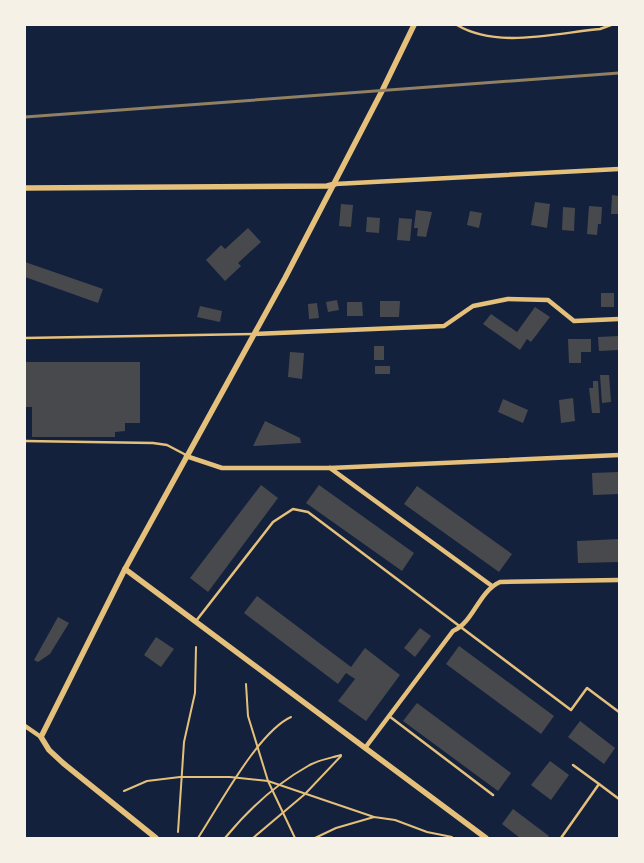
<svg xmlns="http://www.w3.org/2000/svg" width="644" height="863" font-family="'Sofia Sans Condensed',sans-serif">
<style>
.building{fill:#48494c}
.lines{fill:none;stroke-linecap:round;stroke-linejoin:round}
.path{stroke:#e5c07b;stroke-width:2}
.service{stroke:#e5c07b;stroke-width:2.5}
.minor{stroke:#e5c07b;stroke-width:4.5}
.tertiary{stroke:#e5c07b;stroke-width:5.5}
.rail{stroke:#918062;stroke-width:3}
</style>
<rect width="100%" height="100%" fill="#14213d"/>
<g class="building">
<polygon points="612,195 619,196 619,214 611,214"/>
<polygon points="535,202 550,204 547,228 531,225"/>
<polygon points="341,204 353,205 351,227 339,226"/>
<polygon points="589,206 602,207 601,224 598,224 597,235 587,234"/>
<polygon points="563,207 575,208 574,231 562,230"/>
<polygon points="416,210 432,212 426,237 417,236 418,228 414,228"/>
<polygon points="470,211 482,213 479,228 467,225"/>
<polygon points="367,217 380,218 379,233 366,232"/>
<polygon points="399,218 412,219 410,241 397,240"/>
<polygon points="248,228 261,242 238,263 241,266 225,281 206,260 221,245 225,249"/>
<polygon points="25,262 103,289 98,303 25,277"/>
<rect x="601" y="293" width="13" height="14"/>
<polygon points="337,300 339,310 328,312 326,302"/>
<polygon points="380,301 400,301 399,317 380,317"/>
<polygon points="347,302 362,302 363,316 347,316"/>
<polygon points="317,303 319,318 309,319 308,304"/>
<polygon points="200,306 222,311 220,322 197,317"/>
<polygon points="535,307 550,317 531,342 527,339 520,350 483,324 491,314 517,332"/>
<polygon points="619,336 619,350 599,351 598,337"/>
<polygon points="568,339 591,339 591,352 581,352 581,363 569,363"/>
<rect x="374" y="346" width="10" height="14"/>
<polygon points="290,352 304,353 302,379 288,377"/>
<polygon points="25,362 140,362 140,423 125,423 125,431 115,432 115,437 32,437 32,407 25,407"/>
<rect x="375" y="366" width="15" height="8"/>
<polygon points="600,375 609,375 611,402 602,403"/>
<polygon points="593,381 598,381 600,413 592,413 589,388 593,388"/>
<polygon points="573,398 575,421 561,423 559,400"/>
<polygon points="503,399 528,410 523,423 498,412"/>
<polygon points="265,421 300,438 301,443 253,446"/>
<polygon points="619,472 619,494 593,495 592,473"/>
<polygon points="261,485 278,498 208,592 190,578"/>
<polygon points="319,485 414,553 402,571 306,503"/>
<polygon points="417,486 512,554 499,572 404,504"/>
<polygon points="619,539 619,562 578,563 577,541"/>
<polygon points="257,596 351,667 365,648 400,675 366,721 338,701 355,679 346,673 338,684 244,613"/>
<polygon points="58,617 69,623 50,654 38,662 34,660"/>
<polygon points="420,628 431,636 415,657 404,648"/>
<polygon points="156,637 174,649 161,667 144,655"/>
<polygon points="459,646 554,716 541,734 446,664"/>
<polygon points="417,703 511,773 498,791 403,721"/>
<polygon points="580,721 615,748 604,764 568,737"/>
<polygon points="550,761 569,775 551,800 531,785"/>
<polygon points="513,809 549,836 547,838 520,838 502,824"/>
</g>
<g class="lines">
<g class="path">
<polyline points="246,684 248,716 268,781 295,838"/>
<polyline points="124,791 147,781 180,777 230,777 268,781 374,817"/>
<polyline points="178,832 184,742 195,693 196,647"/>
<path d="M198 838C219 806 258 732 291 717"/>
<path d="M225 838C248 810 276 784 308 766 317 760 331 758 341 755"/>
<polyline points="253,838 305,794 341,756"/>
<polyline points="315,838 336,828 374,817 395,820 427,832 452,837"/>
</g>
<g class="service">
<path d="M457 25C497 49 556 33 600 29L611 25"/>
<polyline points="25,338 253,334"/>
<polyline points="25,441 153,443 167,445 186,455"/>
<polyline points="196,621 273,522 293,509 308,512 571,710 587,688 619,712"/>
<polyline points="389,716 493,795"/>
<polyline points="599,784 619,799"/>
<polyline points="561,838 599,784 573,765"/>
</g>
<g class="minor">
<polyline points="335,184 619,169"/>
<polyline points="254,334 444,326 473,306 508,299 548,300 574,321 619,319"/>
<polyline points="186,456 222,468 330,468 619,455"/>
<polyline points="330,468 492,586"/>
<polyline points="25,726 41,737"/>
<path d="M365 748 453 631C474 622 478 592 500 582L619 580"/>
</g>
<g class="tertiary">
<polyline points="25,188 327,186 335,184"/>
<polyline points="125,569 486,838"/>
<polyline points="156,838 63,763 49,750 41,737 125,569 285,278 382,91 414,25"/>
</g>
<polyline class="rail" points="25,117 619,73"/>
</g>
<rect width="644" height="863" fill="none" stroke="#f6f1e7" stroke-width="52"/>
</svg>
